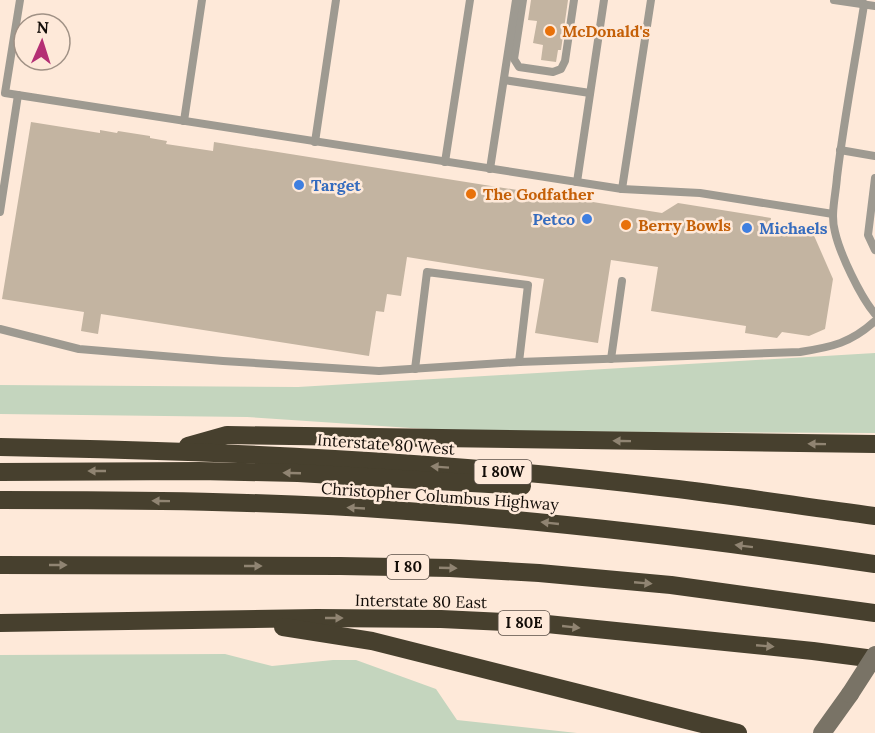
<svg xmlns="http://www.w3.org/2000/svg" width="875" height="733" font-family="Lora,serif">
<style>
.green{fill:#c4d5be}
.building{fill:#c3b4a1}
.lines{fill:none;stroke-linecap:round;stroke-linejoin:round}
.lane{stroke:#9e9a91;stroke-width:8}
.secondary{stroke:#797366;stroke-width:18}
.highway{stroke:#47402e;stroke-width:18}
.secondary-bridge{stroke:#797366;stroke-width:18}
.oneway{fill:#908472}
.food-dot{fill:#e8710a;stroke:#fee9d9;stroke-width:2}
.shop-dot{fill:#3f7fe0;stroke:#fee9d9;stroke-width:2}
.labels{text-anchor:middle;stroke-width:5;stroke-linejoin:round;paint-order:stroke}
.shield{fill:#fee9d9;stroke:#5a4f47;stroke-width:1.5}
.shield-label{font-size:15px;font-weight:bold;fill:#130d08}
.food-label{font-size:16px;font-weight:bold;fill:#c56008;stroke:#fee9d9;text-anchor:start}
.shop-label{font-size:16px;font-weight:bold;fill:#366cbe;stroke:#fee9d9;text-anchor:start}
.street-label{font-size:16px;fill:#130d08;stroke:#fee9d9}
</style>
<rect width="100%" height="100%" fill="#fee9d9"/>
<g class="green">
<polygon points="875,353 875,433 456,431 247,417 0,414 0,385 298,387"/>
<polygon points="225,654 272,666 333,660 356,660 436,689 457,720 577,733 0,733 0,655"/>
</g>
<g class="building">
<polygon points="531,0 568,0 561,50 558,50 556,62 541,60 543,45 533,43 537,21 528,20"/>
<polygon points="31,122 100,133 100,130 117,133 118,131 150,136 150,138 167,141 166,144 213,151 214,142 662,213 678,203 771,218 770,224 812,231 833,279 825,329 809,336 782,332 777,338 745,333 746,326 651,311 658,267 611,260 598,343 535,333 544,279 407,257 401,296 387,294 384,312 376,311 369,356 101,314 98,334 81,331 84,312 2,299"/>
</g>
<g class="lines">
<g class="lane">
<polyline points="20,0 5,93 622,189 700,193 833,214"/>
<polyline points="523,0 514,59 519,67 553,72 561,69 565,61 574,0"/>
<polyline points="834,0 875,6"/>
<path d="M862 0 864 5C855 62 844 119 837 177 836 194 830 215 835 232 840 254 860 296 875 314"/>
<polyline points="504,80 590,93"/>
<polyline points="184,121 202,0"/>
<polyline points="315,142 336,0"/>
<polyline points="840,150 875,156"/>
<polyline points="445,162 470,0"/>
<polyline points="490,169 516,0"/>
<polyline points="875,178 868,235 875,250"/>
<polyline points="577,182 604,0"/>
<polyline points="622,189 651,0"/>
<polyline points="0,212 18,95"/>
<path d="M0 329 79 349 223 361 379 371 519 362 800 352C832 347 851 343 875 321"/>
<polyline points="611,359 622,281"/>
<polyline points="415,369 427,272 528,285 519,362"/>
</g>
<polyline class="secondary" points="822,733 850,694"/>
<g class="highway">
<polyline points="188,446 227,435 875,444"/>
<path d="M0 447C223 451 447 461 669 488 738 496 806 507 875 516"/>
<polyline points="0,472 199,471 298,473 522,486"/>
<path d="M0 500C136 500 272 501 407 511 564 522 720 541 875 564"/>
<polyline points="0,565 340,566 450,568 539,573 671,585 875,613"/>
<polyline points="0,623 317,618 441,619 547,624 813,651 875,659"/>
<polyline points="283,627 372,641 738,733"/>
</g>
<polyline class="secondary-bridge" points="850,694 875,655"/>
</g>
<defs><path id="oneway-solid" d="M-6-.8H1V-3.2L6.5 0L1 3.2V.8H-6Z" transform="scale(1.5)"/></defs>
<g class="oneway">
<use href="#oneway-solid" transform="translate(622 441) rotate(-179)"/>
<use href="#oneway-solid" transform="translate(817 444) rotate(-179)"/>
<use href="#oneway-solid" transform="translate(440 467) rotate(-176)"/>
<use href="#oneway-solid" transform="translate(97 471) rotate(180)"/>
<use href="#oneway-solid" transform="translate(292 473) rotate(-178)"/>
<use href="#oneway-solid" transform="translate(161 501) rotate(-179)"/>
<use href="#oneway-solid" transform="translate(356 508) rotate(-177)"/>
<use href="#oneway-solid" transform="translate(550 523) rotate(-174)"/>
<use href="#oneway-solid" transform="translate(744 546) rotate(-173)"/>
<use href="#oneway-solid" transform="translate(58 565)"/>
<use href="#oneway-solid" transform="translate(253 566)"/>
<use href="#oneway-solid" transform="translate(448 568) rotate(2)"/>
<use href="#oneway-solid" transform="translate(643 583) rotate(5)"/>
<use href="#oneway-solid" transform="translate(334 618)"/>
<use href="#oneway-solid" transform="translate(571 627) rotate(6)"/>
<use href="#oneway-solid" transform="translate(765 646) rotate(5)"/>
</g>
<g class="food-dot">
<circle cx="550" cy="31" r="6"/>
<circle cx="471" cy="194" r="6"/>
<circle cx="626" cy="225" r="6"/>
</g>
<g class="shop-dot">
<circle cx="299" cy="185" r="6"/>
<circle cx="587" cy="219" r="6"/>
<circle cx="747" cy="228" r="6"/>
</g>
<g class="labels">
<g class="shield">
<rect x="474.5" y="460" width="57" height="24" rx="4.5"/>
<rect x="387" y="555" width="42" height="24" rx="4.5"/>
<rect x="498.5" y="611" width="51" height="24" rx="4.5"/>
</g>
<g class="shield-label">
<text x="503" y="477">I 80W</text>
<text x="408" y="572">I 80</text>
<text x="524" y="628">I 80E</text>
</g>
<g class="food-label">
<text x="562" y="37">McDonald's</text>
<text x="483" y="200">The Godfather</text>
<text x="638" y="231">Berry Bowls</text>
</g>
<g class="shop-label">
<text x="311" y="191">Target</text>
<text x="575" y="225" text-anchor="end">Petco</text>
<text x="759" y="234">Michaels</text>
</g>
<g class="street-label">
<text transform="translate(386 444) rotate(4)" y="6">Interstate 80 West</text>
<text transform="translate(440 496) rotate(4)" y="6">Christopher Columbus Highway</text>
<text transform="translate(421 601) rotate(1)" y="6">Interstate 80 East</text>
</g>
</g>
<g transform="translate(42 42) rotate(3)"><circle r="28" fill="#fee9d9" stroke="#a09185" stroke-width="1.5"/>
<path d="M0-4.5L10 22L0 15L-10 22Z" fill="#b42f74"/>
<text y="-9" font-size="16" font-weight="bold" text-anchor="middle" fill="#130d08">N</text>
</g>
</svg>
